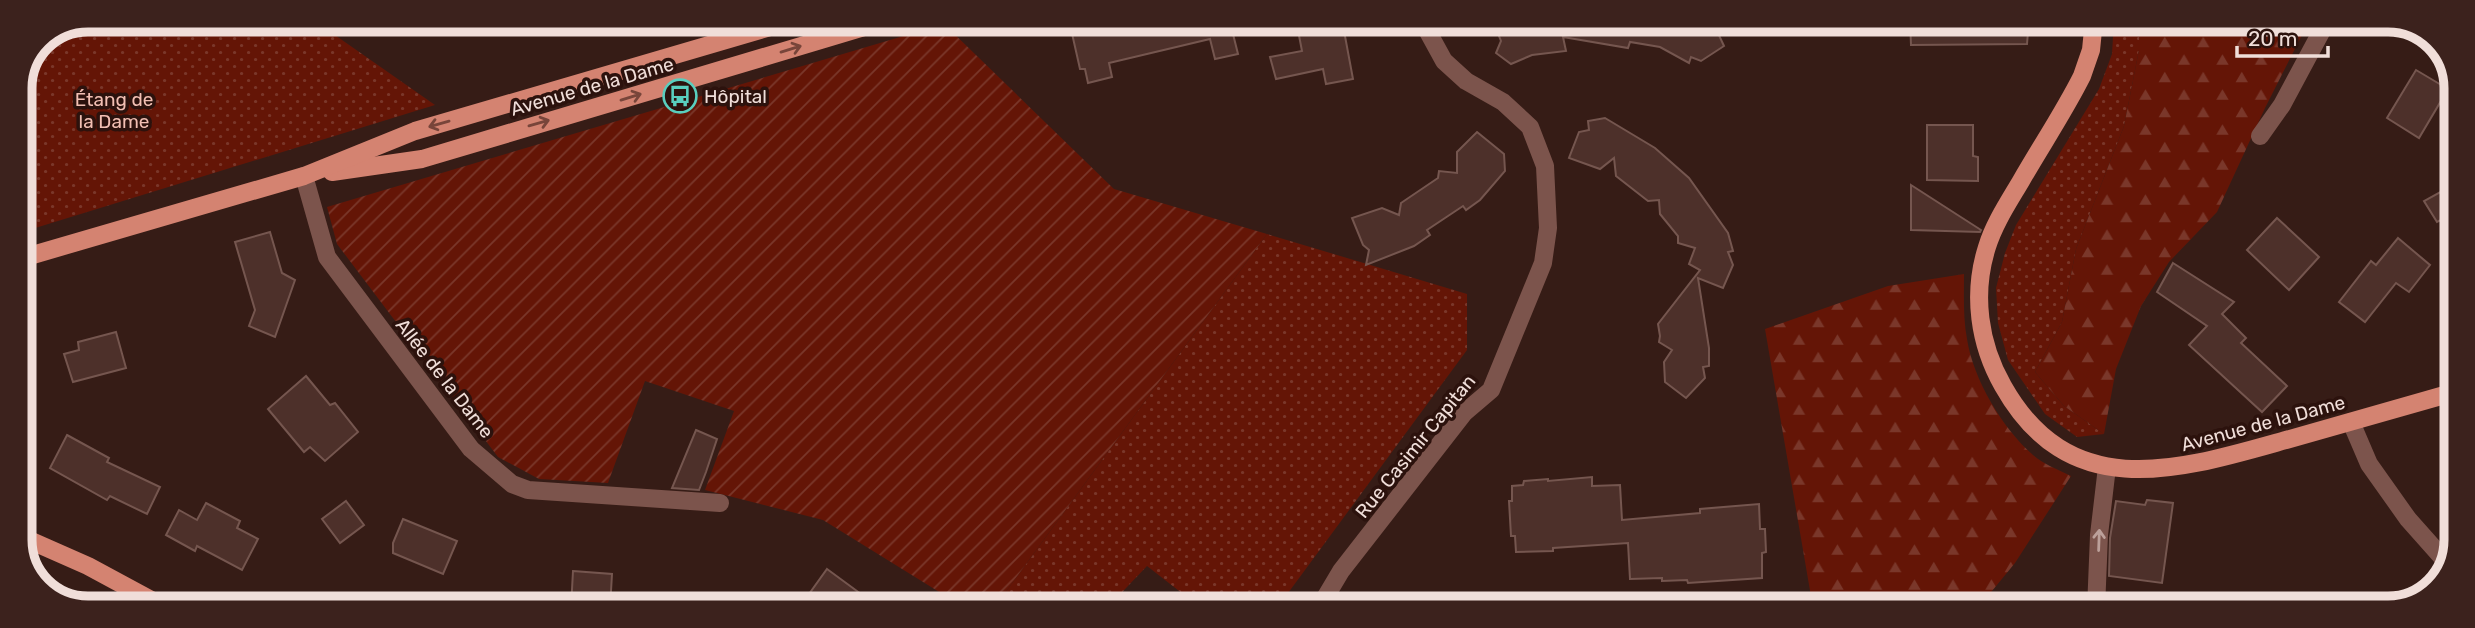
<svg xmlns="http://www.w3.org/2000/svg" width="2475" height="628" font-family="Rubik,sans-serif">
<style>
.grass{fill:url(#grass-dots)}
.forest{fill:url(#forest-firs)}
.garden{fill:url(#garden-furrows)}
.building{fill:#4d302a;stroke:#75564f;stroke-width:2}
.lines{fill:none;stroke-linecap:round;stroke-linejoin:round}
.minor{stroke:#7c544c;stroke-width:18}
.major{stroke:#d48371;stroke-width:18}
.oneway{stroke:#78453a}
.oneway2{stroke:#bca09a}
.labels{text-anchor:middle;stroke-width:7;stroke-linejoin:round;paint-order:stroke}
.street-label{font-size:19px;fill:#f0ded9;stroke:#2c120d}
.poi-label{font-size:19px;fill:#f0ded9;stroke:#2c120d;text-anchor:start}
.park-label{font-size:19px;fill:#f2bfb3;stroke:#2c120d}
.rim{fill:none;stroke:#f0ded9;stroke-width:9}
</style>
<defs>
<pattern id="grass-dots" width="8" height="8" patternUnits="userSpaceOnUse" patternTransform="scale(1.75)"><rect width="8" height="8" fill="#641506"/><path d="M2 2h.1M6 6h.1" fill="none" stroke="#7a372a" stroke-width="1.8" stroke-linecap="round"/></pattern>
<pattern id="forest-firs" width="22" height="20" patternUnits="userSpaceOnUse" patternTransform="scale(1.75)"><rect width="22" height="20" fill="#641506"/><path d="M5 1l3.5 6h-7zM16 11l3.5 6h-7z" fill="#7a372a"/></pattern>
<pattern id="garden-furrows" width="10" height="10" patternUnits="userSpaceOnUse" patternTransform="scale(1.75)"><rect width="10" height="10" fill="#641506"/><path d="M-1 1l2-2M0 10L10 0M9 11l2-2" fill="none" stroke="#7a372a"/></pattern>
</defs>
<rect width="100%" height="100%" fill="#361c16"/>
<g class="grass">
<polygon points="88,19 312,19 435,105 19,233 19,88 40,39"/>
<polygon points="2114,20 2139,20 2139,50 2124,126 2076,249 2062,322 2035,372 2064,406 2104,434 2077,437 2045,414 2008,360 1998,323 1996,288 2005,253 2016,225 2099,89 2112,54"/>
<polygon points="1267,234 1467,294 1467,350 1277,608 1201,608 1147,566 1107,608 994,608"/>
</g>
<g class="forest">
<polygon points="2139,20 2309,21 2265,108 2217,212 2169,262 2141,306 2116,369 2104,434 2064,406 2035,372 2062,322 2076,249 2124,126 2139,50"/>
<path d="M1964 274C1964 296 1963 318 1967 339 1973 379 2003 429 2033 455 2043 464 2059 470 2071 476L2015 563 1978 608H1813L1765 329 1888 286Z"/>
</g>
<polygon class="garden" points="944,24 1114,189 1267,234 994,608 965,608 823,520 705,490 734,411 645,381 608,483 539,479 498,457 337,244 327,207"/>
<g class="building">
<polygon points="1109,20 1250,20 1251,30 1233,34 1238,54 1215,59 1210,39 1109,63 1112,77 1088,83 1085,69 1080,69 1071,29"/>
<polygon points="1296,20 1342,20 1353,79 1326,84 1323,69 1276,79 1270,57 1302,51"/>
<polygon points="1510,20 1703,20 1704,25 1717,31 1724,46 1701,61 1691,57 1689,63 1660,47 1630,42 1628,48 1563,37 1566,51 1532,55 1511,64 1496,53 1501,41 1495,26"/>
<polygon points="1910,20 2029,20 2027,44 1911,45"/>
<polygon points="2416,70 2448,89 2419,138 2387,118"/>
<polygon points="1605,118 1655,148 1689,178 1728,233 1733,251 1728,252 1733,265 1723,288 1698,278 1709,348 1709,366 1703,367 1705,378 1686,398 1665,382 1664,362 1672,350 1659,342 1660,336 1658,324 1700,270 1689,264 1695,248 1678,243 1678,236 1660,214 1659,200 1648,201 1616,176 1614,158 1600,169 1569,158 1579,132 1589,130 1588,121"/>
<polygon points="1927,125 1973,125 1973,156 1978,157 1978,181 1927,180"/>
<polygon points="1477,132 1504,154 1505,171 1480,200 1466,210 1463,206 1427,230 1430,235 1414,246 1366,265 1369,250 1363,245 1352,218 1382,208 1399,215 1401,203 1438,178 1439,171 1457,173 1457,152"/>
<polygon points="2455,184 2455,213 2437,222 2424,201"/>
<polygon points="1911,185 1981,230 1980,232 1911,230"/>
<polygon points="2277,218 2319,257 2289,290 2247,250"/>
<polygon points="270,232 282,273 295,280 275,337 249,326 255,310 235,242"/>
<polygon points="2398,238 2430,265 2409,292 2396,283 2365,322 2339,302 2371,261 2376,265"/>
<polygon points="2173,263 2234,302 2222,314 2246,338 2241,343 2287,386 2262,412 2189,345 2207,326 2157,292"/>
<polygon points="116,332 126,368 73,382 64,354 79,350 78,342"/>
<polygon points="306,376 330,405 335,403 358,432 325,461 310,447 304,452 268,409"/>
<polygon points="696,430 717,439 706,472 699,490 672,488"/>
<polygon points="67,435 109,458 107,462 160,487 147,514 110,496 107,500 50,468"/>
<polygon points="1592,477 1592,486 1620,485 1622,520 1700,513 1700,509 1759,504 1760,529 1765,529 1766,552 1762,553 1762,578 1688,583 1687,580 1662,581 1662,578 1630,579 1628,543 1553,548 1553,551 1516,552 1515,536 1511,536 1509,501 1512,501 1512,486 1523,485 1524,481 1548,479 1548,481"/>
<polygon points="2147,500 2173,503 2162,583 2109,576 2110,538 2116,501 2145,505"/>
<polygon points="346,501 364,525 340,543 322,519"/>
<polygon points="206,503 240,521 237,528 258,539 242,570 197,546 195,551 166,535 179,510 197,520"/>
<polygon points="403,519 457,541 443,574 393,553 393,543"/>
<polygon points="827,569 880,608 799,608"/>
<polygon points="573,571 612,574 610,608 571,608"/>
</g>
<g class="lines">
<g class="minor">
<polyline points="2260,136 2282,105 2327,21"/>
<polyline points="304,176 327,257 471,449 512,484 528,490 720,503"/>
<polyline points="2351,422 2369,464 2408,519 2448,564"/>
<polyline points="1319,608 1341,571 1464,413 1491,390 1543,263 1548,228 1545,166 1530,127 1503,102 1466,81 1444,61 1427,30 1425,20"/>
<polyline points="2096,609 2099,535 2107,467"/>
</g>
<g class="major">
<path d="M2094 20 2091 50 2082 76C2064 112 2041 146 2021 181 2008 203 1994 224 1987 247 1972 294 1979 344 2003 386 2070 505 2179 470 2286 440 2342 424 2398 408 2455 392"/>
<polyline points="332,172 422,159 888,20"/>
<polyline points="19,259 304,176 415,131 794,20"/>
<polyline points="20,536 88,566 164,607"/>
</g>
</g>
<defs><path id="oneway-shaft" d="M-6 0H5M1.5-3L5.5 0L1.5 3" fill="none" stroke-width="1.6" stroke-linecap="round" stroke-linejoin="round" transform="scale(1.75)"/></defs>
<g class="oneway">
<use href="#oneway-shaft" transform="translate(791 49) rotate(-17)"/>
<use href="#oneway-shaft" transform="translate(631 97) rotate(-17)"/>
<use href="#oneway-shaft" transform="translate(539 123) rotate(-16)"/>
<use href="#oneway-shaft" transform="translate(439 124) rotate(164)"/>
</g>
<use class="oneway2" href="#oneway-shaft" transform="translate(2099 540) rotate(-88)"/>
<defs>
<symbol id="bus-ring" viewBox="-11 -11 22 22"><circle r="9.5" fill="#2c120d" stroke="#59cebe" stroke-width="1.5"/><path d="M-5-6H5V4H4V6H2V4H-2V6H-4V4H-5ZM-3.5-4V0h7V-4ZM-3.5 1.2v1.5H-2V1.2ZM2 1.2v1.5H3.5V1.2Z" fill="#59cebe"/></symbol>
</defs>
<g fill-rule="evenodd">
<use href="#bus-ring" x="661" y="77" width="38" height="38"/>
</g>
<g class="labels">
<g class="street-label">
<text transform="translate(592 86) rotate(-16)" y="7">Avenue de la Dame</text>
<text transform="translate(445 378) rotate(52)" y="7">Allée de la Dame</text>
<text transform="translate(2263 423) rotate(-15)" y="7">Avenue de la Dame</text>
<text transform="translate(1415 446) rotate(-51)" y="7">Rue Casimir Capitan</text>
</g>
<g class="poi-label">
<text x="704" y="103">Hôpital</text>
</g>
<g class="park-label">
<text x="114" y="106">Étang de<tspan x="114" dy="22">la Dame</tspan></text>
</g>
</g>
<path d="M0 0H2475V628H0ZM88 32H2388A56 56 0 0 1 2444 88V540A56 56 0 0 1 2388 596H88A56 56 0 0 1 32 540V88A56 56 0 0 1 88 32Z" fill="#3c221d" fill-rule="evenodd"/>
<path class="rim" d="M88 32H2388A56 56 0 0 1 2444 88V540A56 56 0 0 1 2388 596H88A56 56 0 0 1 32 540V88A56 56 0 0 1 88 32Z"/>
<path d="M2237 46v10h91v-10" fill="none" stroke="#f0ded9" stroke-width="3.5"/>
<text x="2248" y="46" font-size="21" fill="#f0ded9" stroke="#2c120d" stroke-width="5" paint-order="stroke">20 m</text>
</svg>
